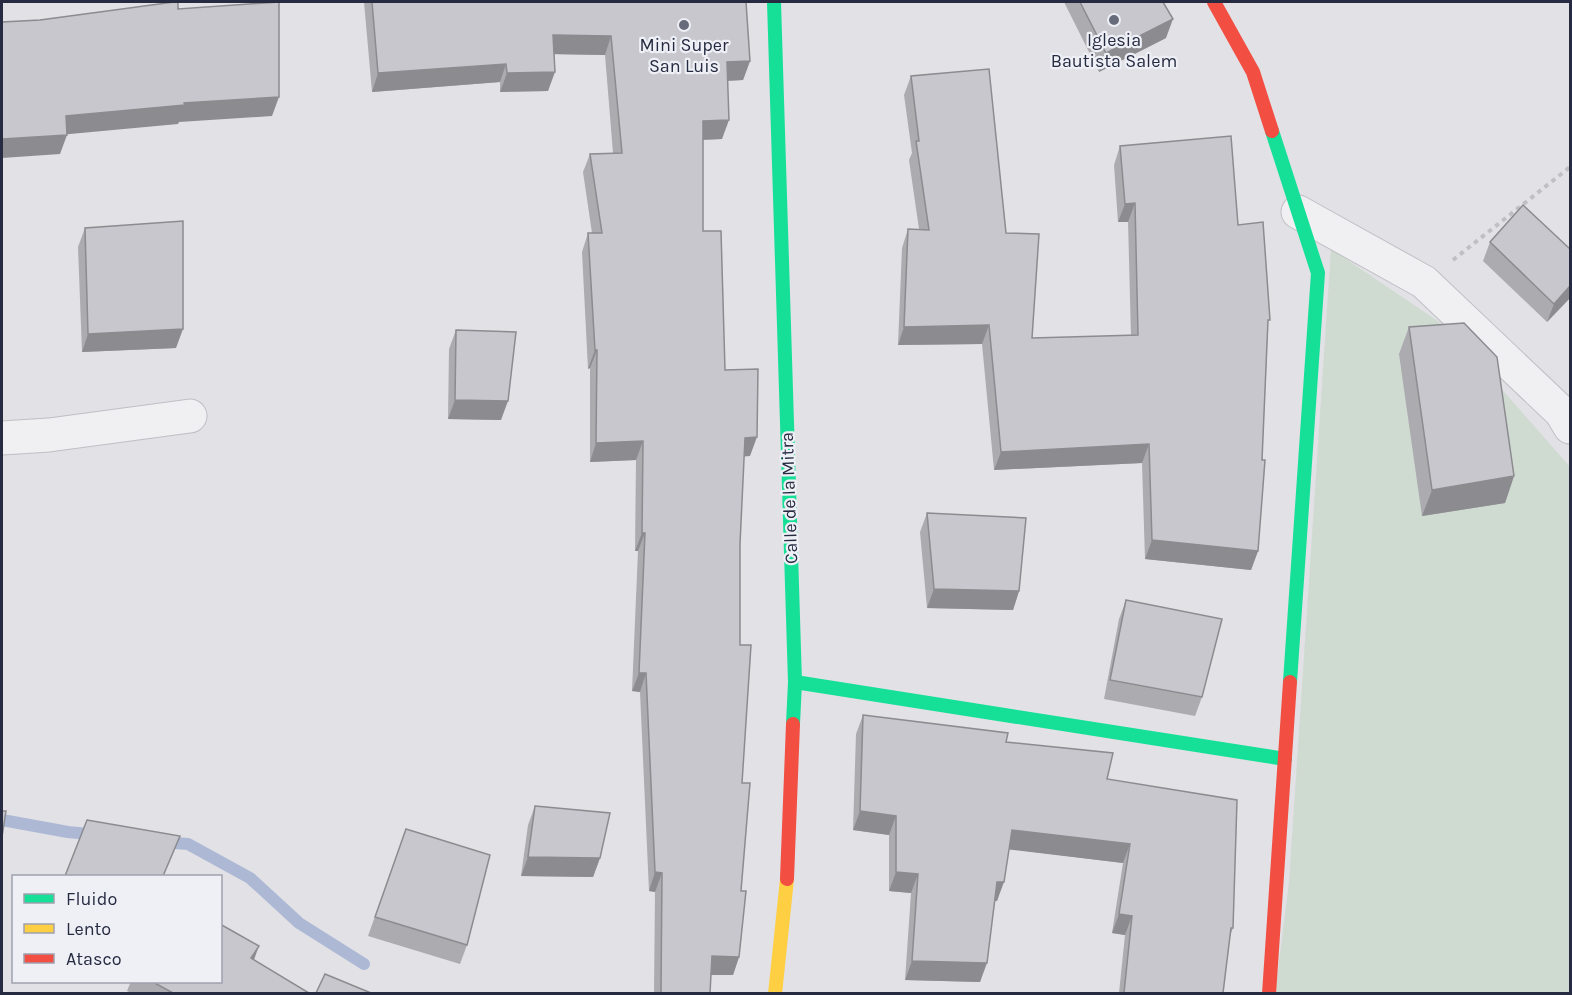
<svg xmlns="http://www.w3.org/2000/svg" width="1572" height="995" font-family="Karla,sans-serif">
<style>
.green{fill:#cfdad0}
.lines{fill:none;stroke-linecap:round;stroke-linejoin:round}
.stream{stroke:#acb8d4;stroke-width:12}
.street-casing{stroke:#bfbfc4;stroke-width:35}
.path{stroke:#bfc0c6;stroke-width:4;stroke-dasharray:4.5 4.5;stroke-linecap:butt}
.street{stroke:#f0f0f3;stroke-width:33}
.fast{stroke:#16e098;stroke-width:14}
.slow{stroke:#ffcf43;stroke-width:14}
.jam{stroke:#f24e42;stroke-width:14}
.wall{fill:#ababb0}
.shaded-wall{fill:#8b8b90}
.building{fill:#c7c7cd;stroke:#8b8b90;stroke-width:1.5}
.poi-dot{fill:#676b7b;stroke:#eef0f6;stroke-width:2}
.labels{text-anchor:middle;stroke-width:4.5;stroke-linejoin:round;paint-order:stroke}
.poi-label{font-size:18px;fill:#262b41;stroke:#eef0f6}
.street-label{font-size:18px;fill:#262b41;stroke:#eef0f6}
</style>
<rect width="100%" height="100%" fill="#e1e1e6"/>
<polygon class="green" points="1331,249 1448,328 1570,467 1570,993 1275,993 1289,883"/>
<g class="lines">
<g class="stream">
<polyline points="2,820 68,832 98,835"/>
<polyline points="163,842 188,844 250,878 299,923 364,964"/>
</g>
<defs>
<g id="street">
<polyline points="1298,212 1424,282 1561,412 1570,427"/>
<polyline points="2,438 49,435 190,416"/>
</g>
</defs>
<use href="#street" class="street-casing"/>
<polyline class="path" points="1453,260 1570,167"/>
<use href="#street" class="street"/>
<g class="fast">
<polyline points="774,2 795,682 793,724"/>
<polyline points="1272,131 1318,273 1290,682"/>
<polyline points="795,682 1285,759"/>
</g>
<polyline class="slow" points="775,994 787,879"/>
<g class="jam">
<polyline points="1214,2 1253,72 1272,131"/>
<polyline points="787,879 793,724"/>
<polyline points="1269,994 1290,682"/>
</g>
</g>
<g class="wall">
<polygon points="364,2 746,2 750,61 743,80 728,81 722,139 703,140 703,231 725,370 750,456 744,456 740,544 740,645 742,783 739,957 733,975 711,975 710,993 654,993 655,892 649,891 640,692 632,691 638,551 635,551 636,460 590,462 590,368 588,369 582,252 588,233 592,233 583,172 590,154 613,153 605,55 554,54 548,91 500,92 500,82 372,92"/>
<polygon points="1064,2 1163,2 1166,38 1099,72"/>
<polygon points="911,76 1006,233 1032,338 1131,336 1128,222 1118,222 1114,165 1120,146 1238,225 1268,326 1258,551 1251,570 1145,559 1142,463 994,470 982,344 898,345 902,248 908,229 919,229 909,160 912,153 904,95"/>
<polygon points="85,228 176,348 82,352 78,247"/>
<polygon points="1490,242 1570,249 1570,298 1547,322 1483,261"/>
<polygon points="1409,327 1514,476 1505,503 1422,516 1399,354"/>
<polygon points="456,330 501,420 448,419 449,349"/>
<polygon points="927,513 1019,591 1013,610 927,608 920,532"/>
<polygon points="1126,600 1202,697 1195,716 1104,699 1119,619"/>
<polygon points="863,715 1006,742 1107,779 1233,928 1230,936 1223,993 1119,993 1125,935 1112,933 1123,863 1009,849 997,901 995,901 980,982 905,980 911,893 889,891 889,835 853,830 856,734"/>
<polygon points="535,806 600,858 593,877 521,876 528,825"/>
<polygon points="406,829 467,945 460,964 368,936"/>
<polygon points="254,960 309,993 131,993 127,991 131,981 220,981"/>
</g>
<g class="shaded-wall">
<polygon points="1173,19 1166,38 1099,72 1106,53"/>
<polygon points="553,35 611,36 605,55 546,54"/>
<polygon points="750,61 743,80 721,81 727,62"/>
<polygon points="506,64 500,82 372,92 378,73"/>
<polygon points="555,72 548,91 500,92 507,73"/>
<polygon points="279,97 272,116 179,122 178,124 59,135 66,116 184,103"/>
<polygon points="729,120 722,139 696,140 703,121"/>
<polygon points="67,135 60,154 2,158 2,139"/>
<polygon points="1135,203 1128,222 1118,222 1125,204"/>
<polygon points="1570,286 1570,298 1547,322 1554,304"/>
<polygon points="989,325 982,344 898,345 904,327"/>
<polygon points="183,329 176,348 82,352 88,334"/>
<polygon points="595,350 597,350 590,368 588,369"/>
<polygon points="455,400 508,401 501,420 448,419"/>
<polygon points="757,437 750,456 738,457 745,438"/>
<polygon points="643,441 636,460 590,462 596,443"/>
<polygon points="1149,444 1142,463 994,470 1001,452"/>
<polygon points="1514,476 1505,503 1422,516 1432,490"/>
<polygon points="642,533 645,533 638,551 635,551"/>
<polygon points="1152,540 1258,551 1251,570 1145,559"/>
<polygon points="934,589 1019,591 1013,610 927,608"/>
<polygon points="639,673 646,673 640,692 632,691"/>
<polygon points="860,811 896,816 889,835 853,830"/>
<polygon points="1012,830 1130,844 1123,863 1005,849"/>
<polygon points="528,857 600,858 593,877 521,876"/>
<polygon points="655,872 662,873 655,892 649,891"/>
<polygon points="896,872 918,874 911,893 889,891"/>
<polygon points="997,882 1004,882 997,901 990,900"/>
<polygon points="1119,914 1132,916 1125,935 1112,933"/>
<polygon points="259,946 252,965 251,958"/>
<polygon points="712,956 739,957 733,975 705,975"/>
<polygon points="912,961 987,963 980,982 905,980"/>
</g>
<g class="building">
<polygon points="174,2 178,2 178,9 279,2 279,97 184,103 185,105 66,116 67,135 2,139 2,22 40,20"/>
<polygon points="372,2 746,2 750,61 727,62 729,120 703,121 703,231 721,231 725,370 758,369 757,437 745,438 740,544 740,645 751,645 742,783 750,783 741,891 746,891 739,957 712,956 710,993 661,993 662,873 655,872 646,673 639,673 645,533 642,533 643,441 596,443 597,350 595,350 588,233 602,233 590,154 622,153 611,36 553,35 555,72 507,73 506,64 378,73"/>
<polygon points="1080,2 1163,2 1173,19 1106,53"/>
<polygon points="989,69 1006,233 1039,234 1032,338 1138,335 1135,203 1125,204 1120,146 1231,136 1238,225 1263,222 1270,320 1268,320 1262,460 1265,460 1258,551 1152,540 1149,444 1001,452 989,325 904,327 908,229 929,230 916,141 919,141 911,76"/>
<polygon points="1523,205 1570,249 1570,286 1554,304 1490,242"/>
<polygon points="183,221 183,329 88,334 85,228"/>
<polygon points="1464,323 1497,357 1514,476 1432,490 1409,327"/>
<polygon points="456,330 516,332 508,401 455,400"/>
<polygon points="927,513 1026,518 1019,591 934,589"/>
<polygon points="1126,600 1222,619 1202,697 1110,680"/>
<polygon points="863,715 1008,733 1006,742 1113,753 1107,779 1237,800 1233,928 1231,928 1223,993 1124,993 1132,916 1119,914 1130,844 1012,830 1004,882 997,882 987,963 912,961 918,874 896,872 896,816 860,811"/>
<polygon points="535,806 610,813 600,858 528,857"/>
<polygon points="2,811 6,811 2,837"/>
<polygon points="87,820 180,836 163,876 65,876"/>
<polygon points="406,829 490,855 467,945 375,917"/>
<polygon points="220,924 259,946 251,958 309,993 173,993 151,981 220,981"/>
<polygon points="325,974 371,993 316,993"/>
</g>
<g class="poi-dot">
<circle cx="1114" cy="20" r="6"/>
<circle cx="684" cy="25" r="6"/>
</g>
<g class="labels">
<g class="poi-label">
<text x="1114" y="46">Iglesia<tspan x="1114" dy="21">Bautista Salem</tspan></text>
<text x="684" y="51">Mini Super<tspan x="684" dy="21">San Luis</tspan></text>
</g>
<g class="street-label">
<text transform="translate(789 498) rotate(-92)" y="6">Calle de la Mitra</text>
</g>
</g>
<rect width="1572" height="995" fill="none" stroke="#262b41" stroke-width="6"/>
<rect x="12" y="875" width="210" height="108" fill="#eef0f6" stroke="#9ea1ae" stroke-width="1.5"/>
<rect x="24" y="894" width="30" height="9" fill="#16e098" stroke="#9ea1ae" stroke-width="1.5"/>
<text x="66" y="905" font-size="18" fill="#262b41">Fluido</text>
<rect x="24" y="924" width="30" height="9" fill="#ffcf43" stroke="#9ea1ae" stroke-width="1.5"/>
<text x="66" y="935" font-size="18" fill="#262b41">Lento</text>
<rect x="24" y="954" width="30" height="9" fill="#f24e42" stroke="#9ea1ae" stroke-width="1.5"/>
<text x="66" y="965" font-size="18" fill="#262b41">Atasco</text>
</svg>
